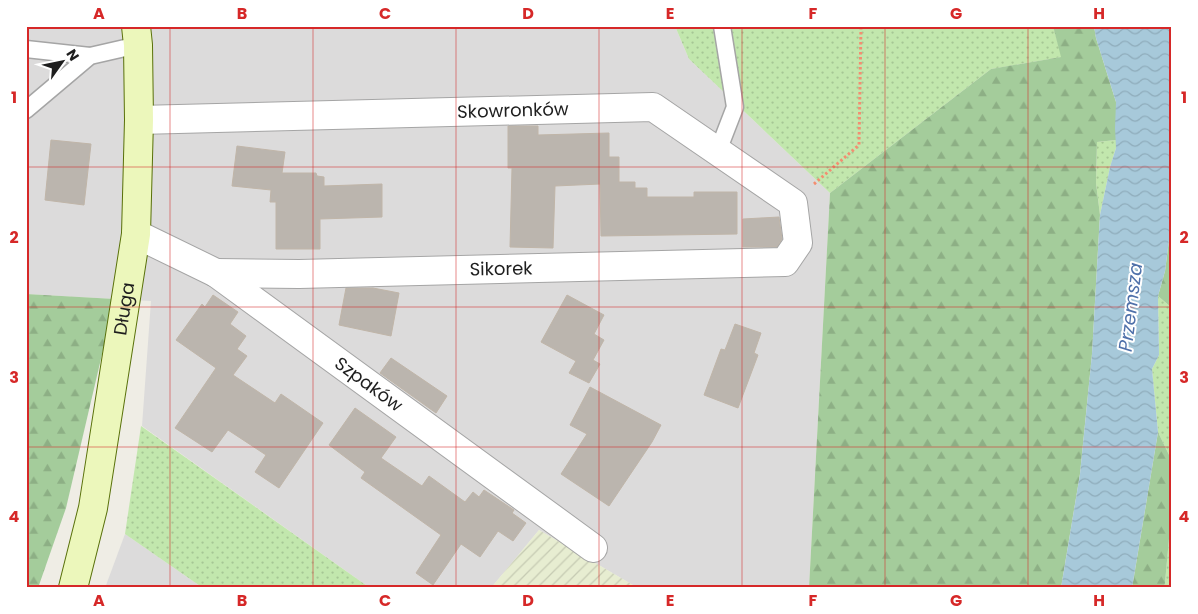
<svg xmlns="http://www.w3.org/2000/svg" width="1198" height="614" font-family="Poppins,sans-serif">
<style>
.residential{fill:#dcdbdb}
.farmland{fill:url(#farmland-furrows)}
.grass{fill:url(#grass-dots)}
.forest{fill:url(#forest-firs)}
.water{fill:url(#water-waves)}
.building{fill:#bbb5ae;stroke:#c0b5a8}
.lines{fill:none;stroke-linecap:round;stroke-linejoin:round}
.lane-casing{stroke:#a5a5a5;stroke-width:19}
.street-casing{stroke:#a5a5a5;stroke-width:30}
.secondary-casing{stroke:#59710a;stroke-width:30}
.path{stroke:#f38e71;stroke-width:3;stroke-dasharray:2.5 2.5;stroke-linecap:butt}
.lane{stroke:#fff;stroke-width:16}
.street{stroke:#fff;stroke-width:28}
.secondary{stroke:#ecf7bb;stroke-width:28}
.grid{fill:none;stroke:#d62828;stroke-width:1;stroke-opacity:0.55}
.labels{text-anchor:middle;stroke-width:4;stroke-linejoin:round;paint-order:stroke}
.street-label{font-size:18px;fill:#1e1e1e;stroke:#fff}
.water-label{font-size:19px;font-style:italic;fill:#4f71aa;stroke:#fff}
.neatline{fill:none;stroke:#d62828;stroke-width:2}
.grid-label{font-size:16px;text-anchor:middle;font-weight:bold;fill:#d62828}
</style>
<defs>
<pattern id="farmland-furrows" width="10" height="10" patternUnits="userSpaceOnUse" patternTransform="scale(1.25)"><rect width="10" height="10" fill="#e7edd1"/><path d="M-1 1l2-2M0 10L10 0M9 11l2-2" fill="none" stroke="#c6cbb3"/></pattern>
<pattern id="grass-dots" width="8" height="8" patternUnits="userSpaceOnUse" patternTransform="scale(1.25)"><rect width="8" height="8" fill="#c2e7ad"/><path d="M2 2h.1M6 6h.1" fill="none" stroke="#a6c694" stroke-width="1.8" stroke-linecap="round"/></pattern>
<pattern id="forest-firs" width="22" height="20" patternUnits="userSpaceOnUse" patternTransform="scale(1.25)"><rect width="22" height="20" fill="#a4cc9b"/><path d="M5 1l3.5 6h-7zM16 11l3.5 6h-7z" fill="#8daf85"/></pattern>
<pattern id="water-waves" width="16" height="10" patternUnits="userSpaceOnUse" patternTransform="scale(1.25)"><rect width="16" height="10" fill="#a7c9da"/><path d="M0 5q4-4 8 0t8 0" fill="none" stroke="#8facbb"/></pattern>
</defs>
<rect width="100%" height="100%" fill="#efede5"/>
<g class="residential">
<polygon points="26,26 675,26 689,59 830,193 809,588 638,588 539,530 491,588 370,588 142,426 151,301 26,294"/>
<polygon points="125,534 203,588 105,588"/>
</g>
<polygon class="farmland" points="539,530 638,588 491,588"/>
<g class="grass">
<polygon points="675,26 1053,26 1062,57 991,69 830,193 689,59"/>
<polygon points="1116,140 1116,148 1110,167 1100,215 1096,183 1097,142"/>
<polygon points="1158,296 1172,308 1172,461 1158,432 1152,369 1159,355"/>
<polygon points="141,426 370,588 203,588 125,534"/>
<polygon points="1172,506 1172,588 1164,588 1165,583"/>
</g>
<g class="forest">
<polygon points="1053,26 1094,26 1096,38 1116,102 1116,140 1097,142 1096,183 1100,215 1092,354 1080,474 1061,588 809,588 830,193 991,69 1061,57"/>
<polygon points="1172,217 1172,308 1158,296 1165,271"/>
<polygon points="26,294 115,299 66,508 38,588 26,588"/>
<polygon points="1158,432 1172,461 1172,506 1165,583 1164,588 1132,588"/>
</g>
<polygon class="water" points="1094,26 1170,26 1172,31 1172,217 1165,271 1158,296 1159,355 1152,369 1158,432 1132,588 1061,588 1080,474 1092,354 1100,215 1110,167 1116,148 1115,128 1116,102 1096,38"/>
<g class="building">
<polygon points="508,126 538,126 538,135 609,133 609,157 619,157 619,182 635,182 635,188 647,188 647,197 694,197 694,192 737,192 737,234 601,236 600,184 555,186 553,248 510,247 512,168 508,168"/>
<polygon points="51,140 91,144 84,205 45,200"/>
<polygon points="237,146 285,152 282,173 316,173 317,176 324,177 324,186 382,184 382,217 320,219 320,249 276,249 276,202 270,202 271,190 232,186"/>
<polygon points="779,217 782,239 777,247 743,247 743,219"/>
<polygon points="346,288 373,288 399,293 391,336 339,325"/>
<polygon points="213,295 238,312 230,324 246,336 237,349 247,356 233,375 275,403 281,394 323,423 279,488 255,472 266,455 228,430 212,452 175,428 216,368 176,340 202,304 205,307"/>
<polygon points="567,295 604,315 594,334 604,340 593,360 600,364 589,383 569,373 576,361 541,342"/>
<polygon points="735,324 761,333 754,353 758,355 738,408 704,395 721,349 725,350"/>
<polygon points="391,358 447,396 436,413 380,373"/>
<polygon points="590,387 661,425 652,442 609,506 561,474 587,434 570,425"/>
<polygon points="355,408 396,437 381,458 422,486 429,476 465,502 473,492 479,497 484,490 514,510 512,513 526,523 513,541 498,531 480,557 461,544 433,585 416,573 441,535 361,478 365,472 329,445"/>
</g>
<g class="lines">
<defs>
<g id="lane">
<polyline points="26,49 90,56"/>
<polyline points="26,110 90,56 138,45"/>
<polyline points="718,151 735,107 722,26"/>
</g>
<g id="street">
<path id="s1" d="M139 120 653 107 793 203 798 243 785 262 299 274 216 273"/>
<path id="s2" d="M136 234 216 273 593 548"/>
</g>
<g id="secondary">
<path id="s3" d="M73 588 93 508 136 234 139 120 138 45 136 26"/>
</g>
</defs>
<use href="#lane" class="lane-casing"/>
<use href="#street" class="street-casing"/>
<use href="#secondary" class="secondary-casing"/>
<polyline class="path" points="814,184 859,145 861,26"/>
<use href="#lane" class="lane"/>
<use href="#street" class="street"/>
<use href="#secondary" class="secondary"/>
</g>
<path class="grid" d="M170 26V588M313 26V588M456 26V588M599 26V588M742 26V588M885 26V588M1028 26V588M26 167H1172M26 307H1172M26 447H1172"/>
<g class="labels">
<g class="street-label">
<text dy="6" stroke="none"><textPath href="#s1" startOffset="374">Skowronków</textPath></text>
<text transform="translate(501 269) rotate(-1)" y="6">Sikorek</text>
<text dy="6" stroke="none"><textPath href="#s3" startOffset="284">Długa</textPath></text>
<text dy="6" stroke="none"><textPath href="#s2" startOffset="278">Szpaków</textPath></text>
</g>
<g class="water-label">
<text transform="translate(1130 307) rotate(-83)" y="7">Przemsza</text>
</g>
</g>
<rect width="1198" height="614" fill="none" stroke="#ffffff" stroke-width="55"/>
<g transform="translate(62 62) rotate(57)" stroke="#ffffff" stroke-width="4" paint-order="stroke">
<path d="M0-4L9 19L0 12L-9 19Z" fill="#1e1e1e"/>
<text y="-8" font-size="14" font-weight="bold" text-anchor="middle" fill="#1e1e1e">N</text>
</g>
<rect x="28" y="28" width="1142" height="558" class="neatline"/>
<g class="grid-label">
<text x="99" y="19">A</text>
<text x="242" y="19">B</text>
<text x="385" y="19">C</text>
<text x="528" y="19">D</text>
<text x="670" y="19">E</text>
<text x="813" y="19">F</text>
<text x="956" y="19">G</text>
<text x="1099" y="19">H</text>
<text x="14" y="103">1</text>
<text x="1184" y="103">1</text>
<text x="14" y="243">2</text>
<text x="1184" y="243">2</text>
<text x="14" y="383">3</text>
<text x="1184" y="383">3</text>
<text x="14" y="522">4</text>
<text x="1184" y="522">4</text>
<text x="99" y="606">A</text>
<text x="242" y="606">B</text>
<text x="385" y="606">C</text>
<text x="528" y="606">D</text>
<text x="670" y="606">E</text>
<text x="813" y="606">F</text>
<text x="956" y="606">G</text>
<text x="1099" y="606">H</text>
</g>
</svg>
